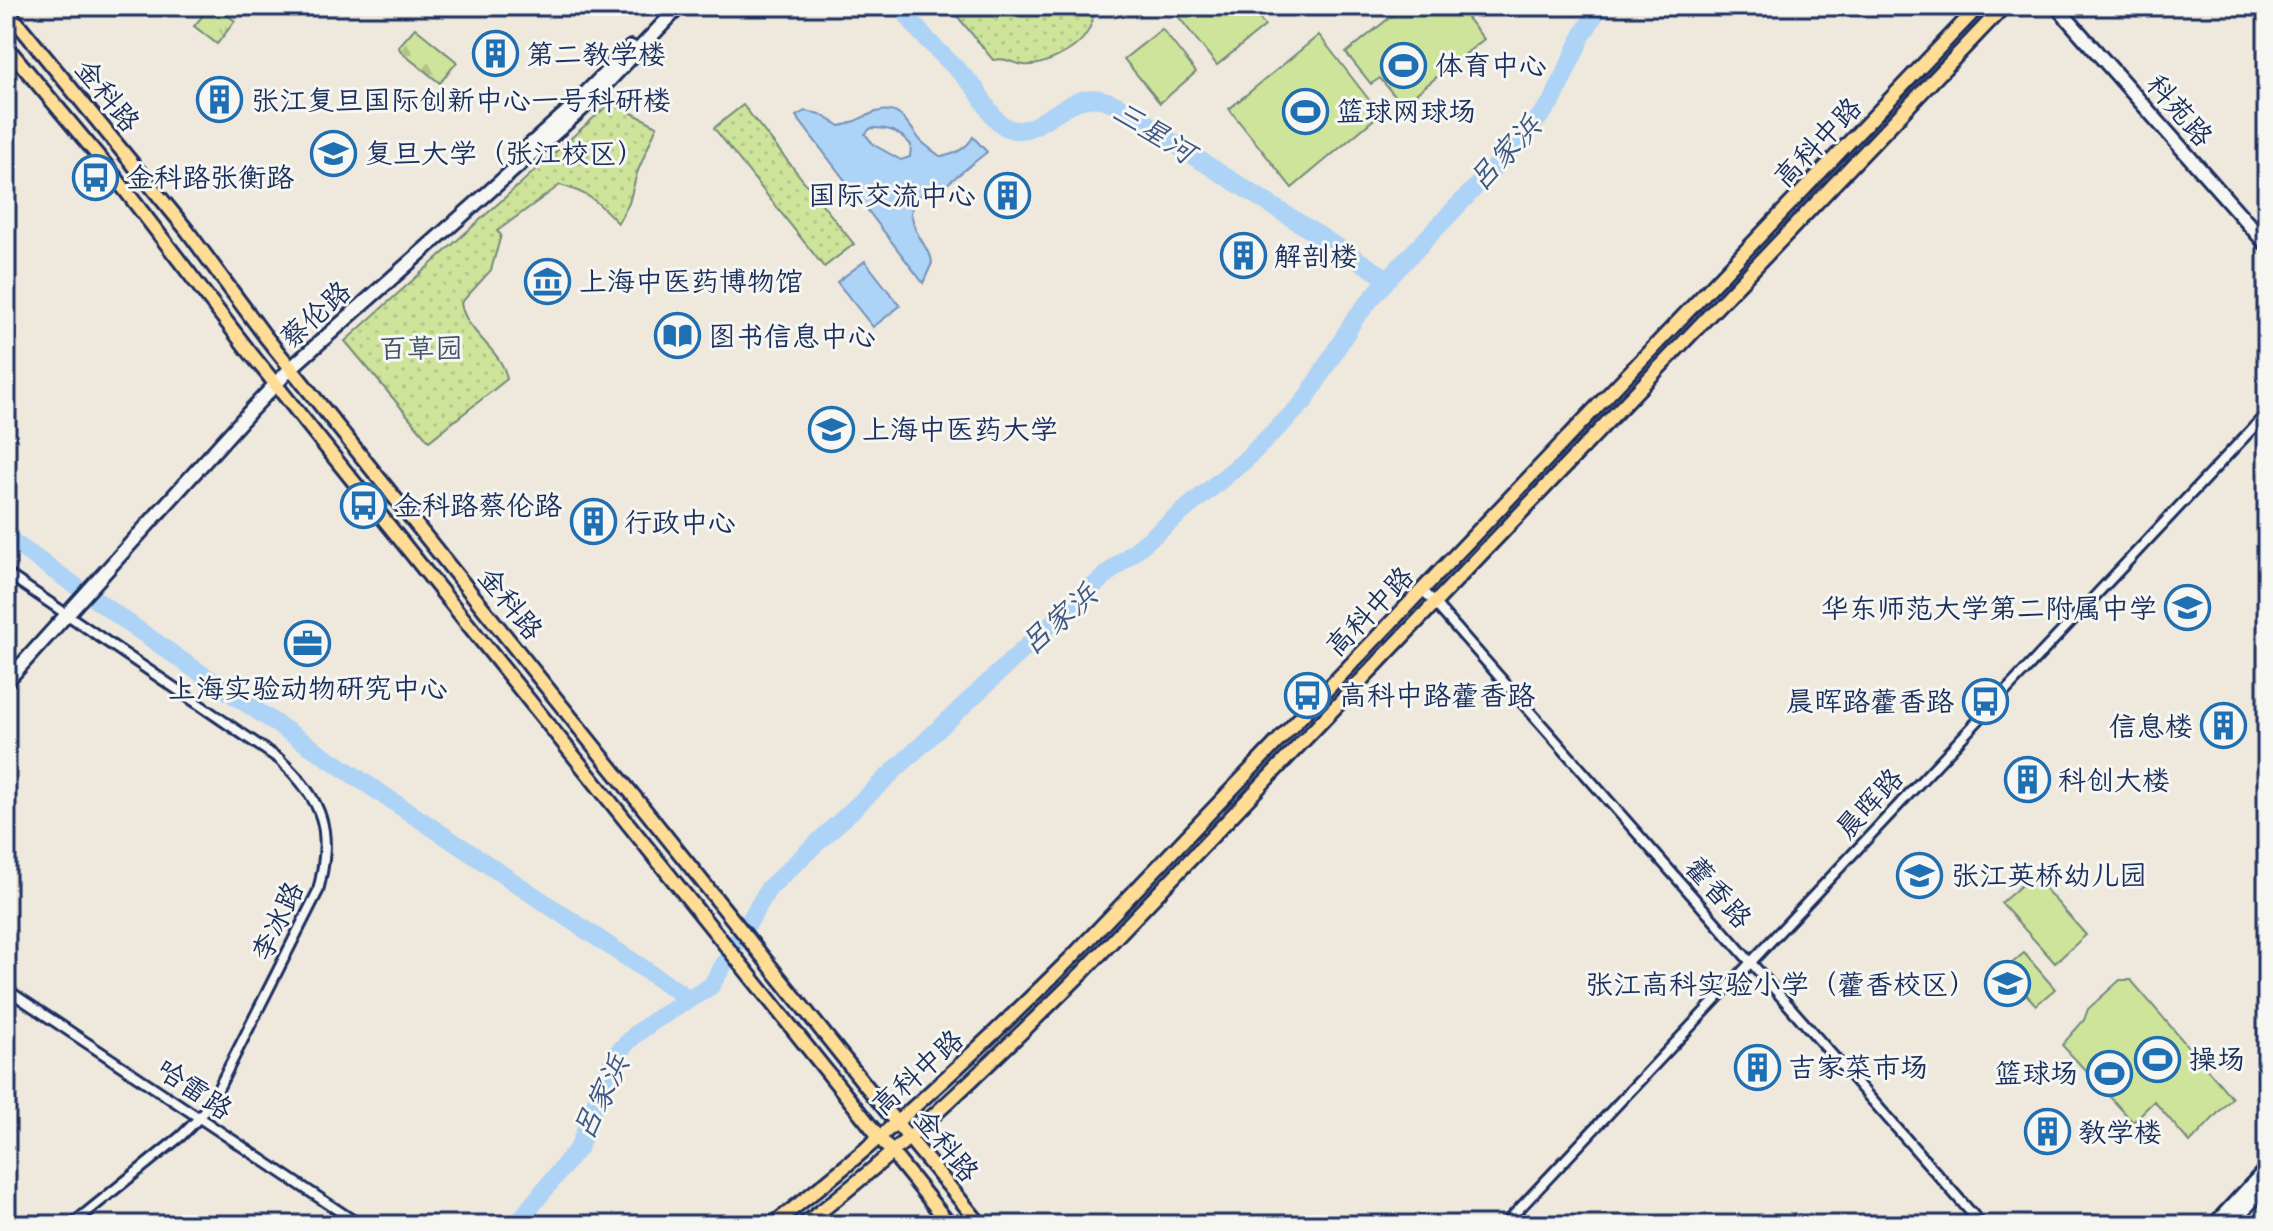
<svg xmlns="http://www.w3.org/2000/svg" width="2273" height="1231" font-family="Pangolin,'LXGW WenKai TC',sans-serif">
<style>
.grass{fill:url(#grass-tufts);stroke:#748a7c;stroke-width:2}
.forest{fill:url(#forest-firs);stroke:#748a7c;stroke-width:2}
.park{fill:url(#park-dots);stroke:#748a7c;stroke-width:2}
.pitch{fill:#cee49a;stroke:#748a7c;stroke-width:2}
.water{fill:#add3f6;stroke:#7391b9;stroke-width:2;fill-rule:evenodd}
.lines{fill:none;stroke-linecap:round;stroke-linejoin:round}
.river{stroke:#add3f6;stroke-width:18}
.street-casing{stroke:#1b2f5e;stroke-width:14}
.secondary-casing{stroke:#1b2f5e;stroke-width:18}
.primary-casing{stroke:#1b2f5e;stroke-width:18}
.street{stroke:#f6f6f2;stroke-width:8}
.secondary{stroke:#f6f6f2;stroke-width:12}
.primary{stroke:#ffdd96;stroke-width:12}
.labels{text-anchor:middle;stroke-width:6;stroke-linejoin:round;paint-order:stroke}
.poi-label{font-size:28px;fill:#1b2f5e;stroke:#f6f6f2;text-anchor:start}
.street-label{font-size:28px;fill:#1b2f5e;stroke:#f6f6f2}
.park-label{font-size:28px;fill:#3f536a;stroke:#f6f6f2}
.water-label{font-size:30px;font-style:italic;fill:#405884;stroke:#f6f6f2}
</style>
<defs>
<pattern id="grass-tufts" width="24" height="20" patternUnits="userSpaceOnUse" patternTransform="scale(2)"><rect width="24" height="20" fill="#cee49a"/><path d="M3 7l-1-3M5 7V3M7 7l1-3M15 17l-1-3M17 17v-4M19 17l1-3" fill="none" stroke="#b0c487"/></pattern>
<pattern id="forest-firs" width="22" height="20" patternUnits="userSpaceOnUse" patternTransform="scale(2)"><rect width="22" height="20" fill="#cee49a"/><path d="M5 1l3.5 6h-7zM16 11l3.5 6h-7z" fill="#b0c487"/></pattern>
<pattern id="park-dots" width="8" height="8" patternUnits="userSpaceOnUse" patternTransform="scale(2)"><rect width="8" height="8" fill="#cee49a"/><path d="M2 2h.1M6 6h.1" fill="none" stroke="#b0c487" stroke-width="1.8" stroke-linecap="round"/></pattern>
</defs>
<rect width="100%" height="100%" fill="#efe8dc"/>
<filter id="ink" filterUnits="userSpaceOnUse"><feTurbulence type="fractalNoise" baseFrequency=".0125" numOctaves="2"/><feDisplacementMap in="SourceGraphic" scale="16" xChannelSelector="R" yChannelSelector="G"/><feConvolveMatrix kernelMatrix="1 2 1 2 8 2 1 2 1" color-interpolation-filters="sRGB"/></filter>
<g filter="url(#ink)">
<polygon class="grass" points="211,6 215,6 235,21 217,44 194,26"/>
<polygon class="forest" points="415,28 457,62 440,83 402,53 399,48 400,45"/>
<g class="park">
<path d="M949 6H1095C1094 16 1091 28 1085 36 1074 51 1043 67 1024 65 1010 63 1007 57 993 60Z"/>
<path d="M609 104H615L657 126 637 173 629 203 618 223C597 201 589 193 560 185L497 231 501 235 491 270 461 303C466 334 502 349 507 379L429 441 345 341Z"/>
<polygon points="743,105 854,244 824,267 714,128"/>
</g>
<g class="pitch">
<polygon points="1170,6 1250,6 1265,26 1217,65"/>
<polygon points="1404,6 1471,6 1463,13 1484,39 1402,105 1380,78 1371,84 1346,53"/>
<polygon points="1162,29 1196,72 1160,103 1124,59"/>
<polygon points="1319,35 1380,114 1292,188 1229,109"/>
<polygon points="2033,875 2086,935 2055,963 2001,903"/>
<polygon points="2024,953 2055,989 2036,1005 2004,970"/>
<polygon points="2120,980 2131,980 2232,1098 2190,1143 2154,1101 2133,1122 2062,1045 2084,1020 2088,1009"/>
</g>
<g class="water">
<path d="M805 111 820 114 840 126C853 124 863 116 876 112 900 105 908 124 920 140 926 146 933 151 940 156 953 156 967 148 973 137L987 152 946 185 936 191 919 196 914 201 911 213 915 229 931 257 932 263 923 283 796 116ZM871 128C890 128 899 131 911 145L910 157 901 160 874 145 865 134Z"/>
<polygon points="865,261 900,306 873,327 837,282"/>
</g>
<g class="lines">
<g class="river">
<path d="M902 6C919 38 951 60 975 88 984 100 991 118 1004 126 1035 146 1065 88 1104 100 1132 108 1162 136 1187 152 1254 195 1321 237 1388 279"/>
<polyline points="6,537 187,664 689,999"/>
<polyline points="516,1225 579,1147 607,1072 618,1052 635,1035 652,1022 711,986 769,888 1041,633 1107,574 1244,461 1304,402 1356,317 1388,279 1525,135 1553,100 1583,34 1597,11 1603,6"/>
</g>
<defs>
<g id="street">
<path d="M6 573 279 759C325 802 333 831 318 891L217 1091 199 1118 181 1136 71 1225"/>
<polyline points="1423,590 1982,1225"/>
<polyline points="6,989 360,1225"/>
<polyline points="1504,1225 2267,413"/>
</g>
<g id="secondary">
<polyline points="2056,6 2267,245"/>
<polyline points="529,146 568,111 631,47"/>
<polyline points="6,682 252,409 291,368 582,109 680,6"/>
<polyline points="2214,1225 2267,1168"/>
<polyline points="2229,1225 2267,1185"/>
</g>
<g id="primary">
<polyline points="6,9 186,229 265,336 867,1087 981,1225"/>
<polyline points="6,46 109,169 248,350 950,1225"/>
<path d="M772 1225C878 1144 976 1052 1071 958L1979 6"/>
<path d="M803 1225C903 1149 994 1060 1083 972L2004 6"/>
</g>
</defs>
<use href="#street" class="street-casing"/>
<use href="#secondary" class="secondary-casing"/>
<use href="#primary" class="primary-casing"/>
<use href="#street" class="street"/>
<use href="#secondary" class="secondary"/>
<use href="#primary" class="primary"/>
</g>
</g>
<defs>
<symbol id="building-ring" viewBox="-11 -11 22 22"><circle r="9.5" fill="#f6f6f2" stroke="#1f6fb2" stroke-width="1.5"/><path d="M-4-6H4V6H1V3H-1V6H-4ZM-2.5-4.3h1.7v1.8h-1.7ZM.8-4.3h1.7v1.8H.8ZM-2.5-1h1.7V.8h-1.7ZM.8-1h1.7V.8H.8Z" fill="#1f6fb2"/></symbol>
<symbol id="stadium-ring" viewBox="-11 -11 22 22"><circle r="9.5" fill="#f6f6f2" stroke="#1f6fb2" stroke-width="1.5"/><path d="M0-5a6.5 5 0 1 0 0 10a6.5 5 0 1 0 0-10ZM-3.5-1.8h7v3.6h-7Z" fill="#1f6fb2"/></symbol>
<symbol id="school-ring" viewBox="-11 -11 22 22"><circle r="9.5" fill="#f6f6f2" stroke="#1f6fb2" stroke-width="1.5"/><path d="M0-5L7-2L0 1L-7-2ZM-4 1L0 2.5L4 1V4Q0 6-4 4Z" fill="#1f6fb2"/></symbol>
<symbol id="bus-ring" viewBox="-11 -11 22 22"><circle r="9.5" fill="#f6f6f2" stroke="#1f6fb2" stroke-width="1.5"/><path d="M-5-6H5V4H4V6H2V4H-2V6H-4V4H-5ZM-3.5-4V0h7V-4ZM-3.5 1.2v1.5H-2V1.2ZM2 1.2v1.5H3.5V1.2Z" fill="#1f6fb2"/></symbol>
<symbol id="museum-ring" viewBox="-11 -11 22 22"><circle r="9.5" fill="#f6f6f2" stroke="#1f6fb2" stroke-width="1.5"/><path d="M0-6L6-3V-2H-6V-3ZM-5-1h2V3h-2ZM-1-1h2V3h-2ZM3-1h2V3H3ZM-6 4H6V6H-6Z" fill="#1f6fb2"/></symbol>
<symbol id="library-ring" viewBox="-11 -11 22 22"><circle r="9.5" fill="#f6f6f2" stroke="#1f6fb2" stroke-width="1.5"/><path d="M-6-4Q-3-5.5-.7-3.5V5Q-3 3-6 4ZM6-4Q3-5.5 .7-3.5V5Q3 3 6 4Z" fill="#1f6fb2"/></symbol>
<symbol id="university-ring" viewBox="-11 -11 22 22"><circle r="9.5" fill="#f6f6f2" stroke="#1f6fb2" stroke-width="1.5"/><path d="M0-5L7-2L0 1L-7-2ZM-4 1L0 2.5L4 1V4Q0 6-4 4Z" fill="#1f6fb2"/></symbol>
<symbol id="office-ring" viewBox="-11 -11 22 22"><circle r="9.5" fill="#f6f6f2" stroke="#1f6fb2" stroke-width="1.5"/><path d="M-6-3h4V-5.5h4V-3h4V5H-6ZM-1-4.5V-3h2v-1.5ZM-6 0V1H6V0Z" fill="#1f6fb2"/></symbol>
</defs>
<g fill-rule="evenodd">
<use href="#building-ring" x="470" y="28" width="51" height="51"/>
<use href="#stadium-ring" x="1378" y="40" width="51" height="51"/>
<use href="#building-ring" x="194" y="74" width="51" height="51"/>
<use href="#stadium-ring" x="1280" y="86" width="51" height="51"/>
<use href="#school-ring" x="308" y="128" width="51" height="51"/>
<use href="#bus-ring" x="70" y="152" width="51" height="51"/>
<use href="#building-ring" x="982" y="170" width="51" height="51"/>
<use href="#building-ring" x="1218" y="230" width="51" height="51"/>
<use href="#museum-ring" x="522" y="256" width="51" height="51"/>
<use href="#library-ring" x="652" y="310" width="51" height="51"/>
<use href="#university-ring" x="806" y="404" width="51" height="51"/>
<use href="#bus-ring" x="338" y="480" width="51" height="51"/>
<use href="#building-ring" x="568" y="496" width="51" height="51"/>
<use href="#school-ring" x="2162" y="582" width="51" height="51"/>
<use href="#office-ring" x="282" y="618" width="51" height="51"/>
<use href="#bus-ring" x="1282" y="670" width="51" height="51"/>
<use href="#bus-ring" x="1960" y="676" width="51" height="51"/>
<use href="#building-ring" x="2198" y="700" width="51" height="51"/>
<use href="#building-ring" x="2002" y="754" width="51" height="51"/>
<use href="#school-ring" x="1894" y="850" width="51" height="51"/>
<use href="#school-ring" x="1982" y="958" width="51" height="51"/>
<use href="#stadium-ring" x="2132" y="1034" width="51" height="51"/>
<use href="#building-ring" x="1732" y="1042" width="51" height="51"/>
<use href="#stadium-ring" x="2084" y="1048" width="51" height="51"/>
<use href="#building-ring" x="2022" y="1106" width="51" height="51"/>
</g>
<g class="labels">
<g class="poi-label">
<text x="526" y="64">第二教学楼</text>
<text x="1435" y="75">体育中心</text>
<text x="251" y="110">张江复旦国际创新中心一号科研楼</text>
<text x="1336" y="121">篮球网球场</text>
<text x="365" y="163">复旦大学（张江校区）</text>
<text x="126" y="187">金科路张衡路</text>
<text x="976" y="205" text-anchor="end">国际交流中心</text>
<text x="1274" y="266">解剖楼</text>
<text x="579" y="291">上海中医药博物馆</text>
<text x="708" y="346">图书信息中心</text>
<text x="862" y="439">上海中医药大学</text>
<text x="394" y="515">金科路蔡伦路</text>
<text x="624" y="532">行政中心</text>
<text x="2157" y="618" text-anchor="end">华东师范大学第二附属中学</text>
<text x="308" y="698" text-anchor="middle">上海实验动物研究中心</text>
<text x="1339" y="705">高科中路藿香路</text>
<text x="1954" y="711" text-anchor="end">晨晖路藿香路</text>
<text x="2193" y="736" text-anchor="end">信息楼</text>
<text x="2058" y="790">科创大楼</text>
<text x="1951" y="885">张江英桥幼儿园</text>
<text x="1977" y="994" text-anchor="end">张江高科实验小学（藿香校区）</text>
<text x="2189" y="1069">操场</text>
<text x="1788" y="1077">吉家菜市场</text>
<text x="2078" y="1083" text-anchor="end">篮球场</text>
<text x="2078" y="1142">教学楼</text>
</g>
<g class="street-label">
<text transform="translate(108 95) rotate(51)" y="10">金科路</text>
<text transform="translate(2180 110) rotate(49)" y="10">科苑路</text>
<text transform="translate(1817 142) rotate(-46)" y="10">高科中路</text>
<text transform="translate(315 314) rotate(-42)" y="10">蔡伦路</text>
<text transform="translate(511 603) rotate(51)" y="10">金科路</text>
<text transform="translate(1369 611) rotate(-46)" y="10">高科中路</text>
<text transform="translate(1869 803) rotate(-47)" y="10">晨晖路</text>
<text transform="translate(1719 892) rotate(49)" y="10">藿香路</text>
<text transform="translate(277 921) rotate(-65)" y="10">李冰路</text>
<text transform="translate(917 1072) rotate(-42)" y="10">高科中路</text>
<text transform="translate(195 1089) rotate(34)" y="10">哈雷路</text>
<text transform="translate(947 1145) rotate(51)" y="10">金科路</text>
</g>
<g class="park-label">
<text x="421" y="358">百草园</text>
</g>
<g class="water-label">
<text transform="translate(1154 132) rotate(32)" y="10">三星河</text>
<text transform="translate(1505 153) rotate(-47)" y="10">吕家浜</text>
<text transform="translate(1059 619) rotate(-41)" y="10">吕家浜</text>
<text transform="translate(601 1097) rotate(-64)" y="10">吕家浜</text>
</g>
</g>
<rect width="2273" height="1231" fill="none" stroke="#f6f6f2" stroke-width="32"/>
<rect x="16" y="16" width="2241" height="1199" fill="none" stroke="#1b2f5e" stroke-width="3" filter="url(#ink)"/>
</svg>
